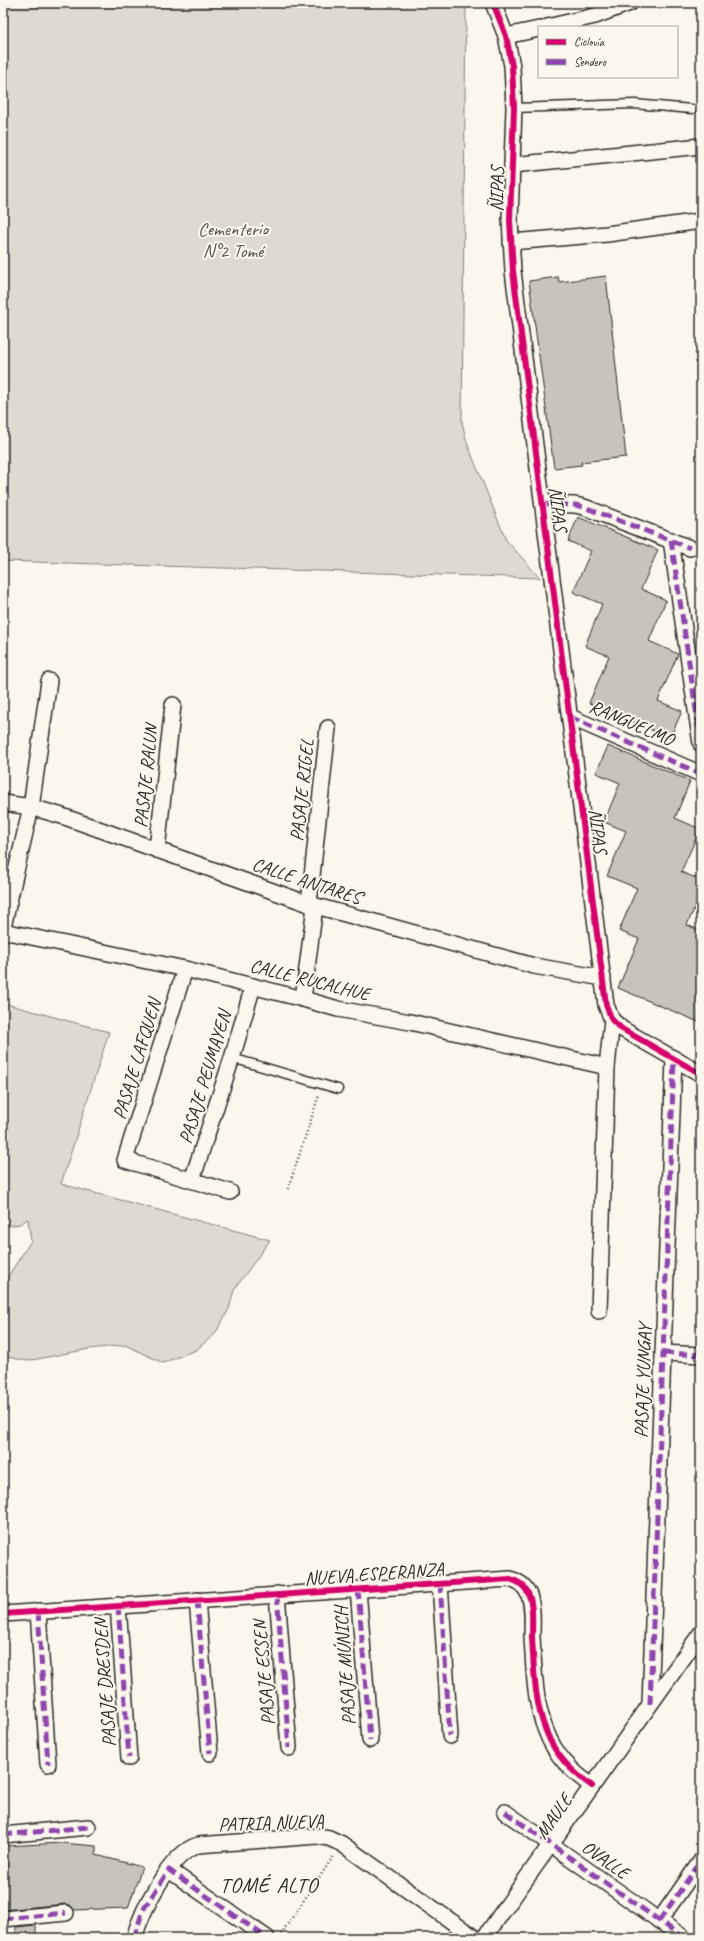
<svg xmlns="http://www.w3.org/2000/svg" width="704" height="1941" font-family="Caveat,sans-serif">
<style>
.green{fill:#dddad0;stroke:#84827e}
.building{fill:#c7c4bc;stroke:#2b2b2b}
.lines{fill:none;stroke-linecap:round;stroke-linejoin:round}
.service-casing{stroke:#2b2b2b;stroke-width:11}
.minor-casing{stroke:#2b2b2b;stroke-width:18}
.path{stroke:#2b2b2b;stroke-width:2.5;stroke-dasharray:1 3;stroke-linecap:butt}
.service{stroke:#fbf7ec;stroke-width:8}
.minor{stroke:#fbf7ec;stroke-width:15}
.quiet{stroke:#8e44ad;stroke-width:5;stroke-dasharray:10 5;stroke-linecap:butt}
.cycleway-casing{stroke:#fbf7ec;stroke-width:8}
.cycleway{stroke:#d6006c;stroke-width:6}
.labels{text-anchor:middle;stroke-width:4;stroke-linejoin:round;paint-order:stroke}
.street-label{font-size:19px;fill:#2b2b2b;stroke:#fbf7ec}
.park-label{font-size:19px;fill:#585754;stroke:#fbf7ec}
.quarter-label{font-size:21px;letter-spacing:1px;fill:#2b2b2b;stroke:#fbf7ec}
</style>
<rect width="100%" height="100%" fill="#fbf7ec"/>
<filter id="ink" filterUnits="userSpaceOnUse"><feTurbulence type="fractalNoise" baseFrequency=".025" numOctaves="2"/><feDisplacementMap in="SourceGraphic" scale="8" xChannelSelector="R" yChannelSelector="G"/><feConvolveMatrix kernelMatrix="1 2 1 2 8 2 1 2 1" color-interpolation-filters="sRGB"/></filter>
<g filter="url(#ink)">
<g class="green">
<polygon points="260,3 466,3 462,422 467,443 506,540 540,578 3,561 3,8 221,7"/>
<polygon points="3,1003 109,1032 61,1184 270,1240 234,1290 229,1309 215,1334 196,1350 163,1363 125,1345 89,1349 27,1361 3,1356 3,1287 10,1273 31,1241 28,1219 20,1224 3,1227"/>
</g>
<g class="building">
<polygon points="606,276 626,457 581,462 582,465 554,468 529,281 558,277 559,282"/>
<polygon points="578,517 658,550 641,589 666,600 649,641 678,654 658,701 682,711 670,738 589,703 609,656 585,646 602,604 573,592 591,551 568,541"/>
<polygon points="608,746 690,781 675,818 700,829 681,872 701,880 701,893 687,925 701,931 701,1023 618,988 639,939 619,931 637,888 607,876 626,831 604,822 620,783 596,773"/>
<polygon points="62,1843 96,1846 96,1855 142,1867 128,1908 74,1910 70,1905 65,1904 3,1910 3,1867 7,1866 5,1846"/>
<polygon points="36,1925 36,1938 16,1938 16,1927"/>
</g>
<g class="lines">
<defs>
<g id="service">
<polyline points="514,108 634,104 692,109"/>
<polyline points="232,1058 338,1089"/>
</g>
<g id="minor">
<polyline points="493,3 506,36 512,66 514,108 510,220 513,271 606,1005 612,1020 622,1029 701,1074"/>
<polyline points="547,27 595,16 630,3"/>
<polyline points="506,36 539,29"/>
<polyline points="512,165 701,146"/>
<polyline points="511,242 607,234 701,221"/>
<polyline points="543,504 575,505 584,507 690,548"/>
<polyline points="671,540 701,744"/>
<polyline points="570,717 701,774"/>
<polyline points="3,803 31,807 62,816 309,904 534,966 603,978"/>
<polyline points="157,850 173,705"/>
<polyline points="309,904 328,728"/>
<polyline points="3,927 31,807 49,681"/>
<polyline points="3,931 185,969 303,999 338,1009 410,1022 607,1067"/>
<polyline points="185,969 125,1160 230,1192"/>
<polyline points="303,999 315,906"/>
<polyline points="192,1180 232,1058 253,986"/>
<polyline points="599,1311 607,1067 612,1020"/>
<polyline points="663,1353 701,1355"/>
<polyline points="440,1583 450,1736"/>
<polyline points="358,1589 370,1740"/>
<polyline points="277,1594 289,1748"/>
<polyline points="197,1600 210,1753"/>
<polyline points="118,1605 129,1758"/>
<polyline points="38,1611 48,1764"/>
<path d="M3 1614 510 1579C517 1581 523 1584 527 1591 534 1603 532 1623 532 1637 534 1668 534 1701 546 1731 555 1755 571 1771 592 1786"/>
<polyline points="650,1704 674,1059"/>
<polyline points="505,1812 684,1938"/>
<polyline points="3,1835 88,1827"/>
<polyline points="169,1870 267,1938"/>
<polyline points="3,1919 66,1913"/>
<polyline points="659,1921 701,1861"/>
<path d="M134 1938C142 1911 169 1854 198 1845L317 1836 329 1838 342 1844 475 1938"/>
<polyline points="484,1938 701,1633"/>
</g>
</defs>
<use href="#service" class="service-casing"/>
<use href="#minor" class="minor-casing"/>
<g class="path">
<polyline points="288,1189 319,1095"/>
<polyline points="281,1934 333,1857"/>
</g>
<use href="#service" class="service"/>
<use href="#minor" class="minor"/>
<g class="quiet">
<polyline points="543,504 575,505 584,507 690,548"/>
<polyline points="671,540 701,744"/>
<polyline points="570,717 701,774"/>
<polyline points="663,1353 701,1355"/>
<polyline points="440,1583 450,1736"/>
<polyline points="358,1589 370,1740"/>
<polyline points="277,1594 289,1748"/>
<polyline points="197,1600 210,1753"/>
<polyline points="118,1605 129,1758"/>
<polyline points="38,1611 48,1764"/>
<polyline points="650,1704 674,1059"/>
<polyline points="505,1812 684,1938"/>
<polyline points="3,1835 88,1827"/>
<polyline points="3,1919 66,1913"/>
<polyline points="659,1921 701,1861"/>
<polyline points="134,1938 143,1910 169,1870 267,1938"/>
</g>
<defs>
<g id="cycleway">
<polyline points="493,3 506,36 512,66 514,108 510,220 513,271 606,1005 612,1020 622,1029 701,1074"/>
<path d="M3 1614 510 1579C517 1581 523 1584 527 1591 534 1603 532 1623 532 1637 534 1668 534 1701 546 1731 555 1755 571 1771 592 1786"/>
</g>
</defs>
<use href="#cycleway" class="cycleway-casing"/>
<use href="#cycleway" class="cycleway"/>
</g>
</g>
<g class="labels">
<g class="street-label">
<text transform="translate(496 189) rotate(-89)" y="7">ÑIPAS</text>
<text transform="translate(559 509) rotate(83)" y="7">ÑIPAS</text>
<text transform="translate(632 722) rotate(23)" y="7">RANGUELMO</text>
<text transform="translate(145 776) rotate(-84)" y="7">PASAJE RALUN</text>
<text transform="translate(301 790) rotate(-84)" y="7">PASAJE RIGEL</text>
<text transform="translate(599 831) rotate(83)" y="7">ÑIPAS</text>
<text transform="translate(307 880) rotate(18)" y="7">CALLE ANTARES</text>
<text transform="translate(310 979) rotate(14)" y="7">CALLE RUCALHUE</text>
<text transform="translate(136 1059) rotate(-73)" y="7">PASAJE LAFQUEN</text>
<text transform="translate(204 1077) rotate(-73)" y="7">PASAJE PEUMAYEN</text>
<text transform="translate(642 1381) rotate(-88)" y="7">PASAJE YUNGAY</text>
<text transform="translate(374 1573) rotate(-4)" y="7">NUEVA ESPERANZA</text>
<text transform="translate(344 1666) rotate(-94)" y="7">PASAJE MÚNICH</text>
<text transform="translate(263 1673) rotate(-95)" y="7">PASAJE ESSEN</text>
<text transform="translate(104 1683) rotate(-94)" y="7">PASAJE DRESDEN</text>
<text transform="translate(553 1816) rotate(-55)" y="7">MAULE</text>
<text transform="translate(271 1822) rotate(-2)" y="7">PATRIA NUEVA</text>
<text transform="translate(606 1859) rotate(35)" y="7">OVALLE</text>
</g>
<g class="park-label">
<text x="233" y="235">Cementerio<tspan x="233" dy="22">N°2 Tomé</tspan></text>
</g>
<g class="quarter-label">
<text x="269" y="1892">TOMÉ ALTO</text>
</g>
</g>
<rect width="704" height="1941" fill="none" stroke="#fbf7ec" stroke-width="16"/>
<rect x="8" y="8" width="688" height="1925" fill="none" stroke="#2b2b2b" stroke-width="1.5" filter="url(#ink)"/>
<rect x="538" y="26" width="140" height="52" fill="#fbf7ec" stroke="#a8a59f"/>
<rect x="546" y="39" width="20" height="6" fill="#d6006c" stroke="#a8a59f"/>
<text x="574" y="46" font-size="12" fill="#2b2b2b">Ciclovía</text>
<rect x="546" y="59" width="20" height="6" fill="#8e44ad" stroke="#a8a59f"/>
<text x="574" y="66" font-size="12" fill="#2b2b2b">Sendero</text>
</svg>
